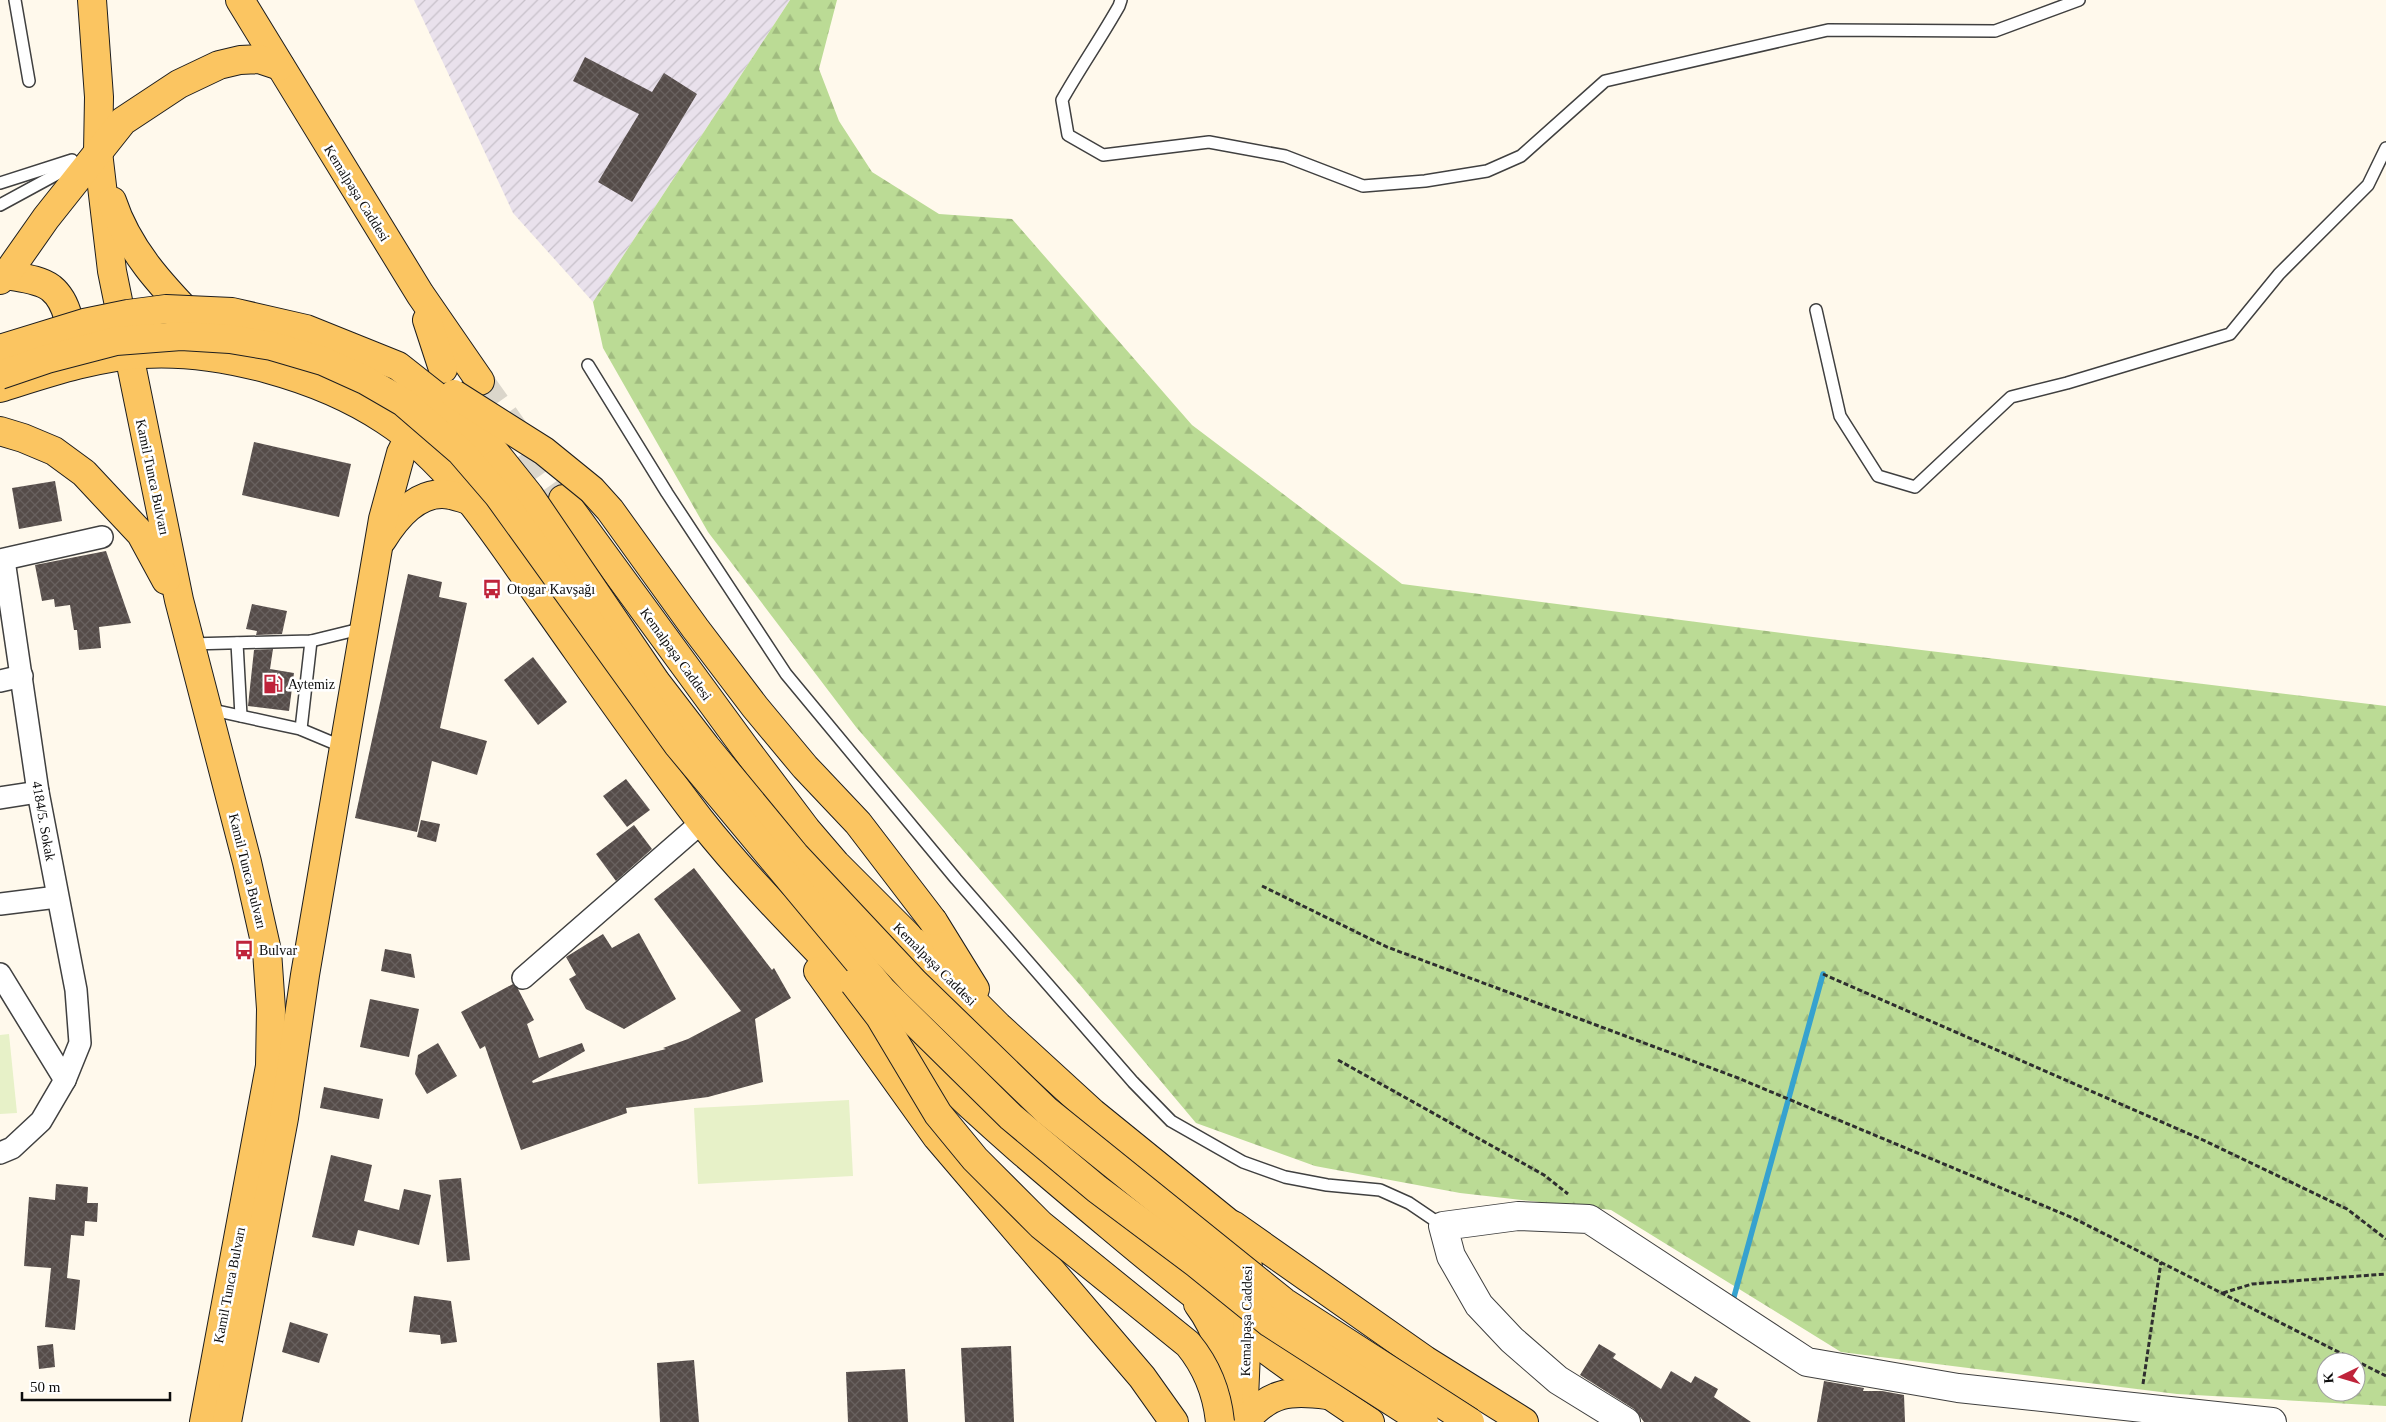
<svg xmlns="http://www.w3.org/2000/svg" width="2386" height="1422" font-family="Georgia,serif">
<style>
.industrial{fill:url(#industrial-furrows)}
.forest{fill:url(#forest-firs);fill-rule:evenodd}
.pitch{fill:#e7f1c8}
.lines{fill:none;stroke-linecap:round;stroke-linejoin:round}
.stream{stroke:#36a2cf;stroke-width:5.5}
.building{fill:url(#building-cross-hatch)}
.primary-tunnel{stroke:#dbd6cb;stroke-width:28;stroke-dasharray:28 14;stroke-linecap:butt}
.service-casing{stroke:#404040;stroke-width:14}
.minor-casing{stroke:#404040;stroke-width:24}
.tertiary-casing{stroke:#404040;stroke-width:30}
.primary-casing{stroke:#1e1e1e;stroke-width:30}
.path{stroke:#2f2f2f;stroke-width:3;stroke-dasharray:5 2.5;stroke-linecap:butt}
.service{stroke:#fff;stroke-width:11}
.minor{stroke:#fff;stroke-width:21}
.tertiary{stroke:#fff;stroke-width:28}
.primary{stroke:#fbc561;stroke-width:28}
.primary-bridge-casing{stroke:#1e1e1e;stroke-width:30;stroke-linecap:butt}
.primary-bridge{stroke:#fbc561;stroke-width:28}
.labels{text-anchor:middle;stroke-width:5;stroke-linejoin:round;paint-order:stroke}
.street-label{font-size:14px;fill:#0d0d0d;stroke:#fff}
.poi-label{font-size:14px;fill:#0d0d0d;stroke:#fff;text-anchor:start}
</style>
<defs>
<pattern id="industrial-furrows" width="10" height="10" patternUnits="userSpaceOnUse" patternTransform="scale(1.25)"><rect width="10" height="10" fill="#e9e1ec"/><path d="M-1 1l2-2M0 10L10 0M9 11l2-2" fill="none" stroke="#c7c0c9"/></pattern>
<pattern id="forest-firs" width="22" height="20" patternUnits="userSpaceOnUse" patternTransform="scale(1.25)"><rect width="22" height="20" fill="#bbdb95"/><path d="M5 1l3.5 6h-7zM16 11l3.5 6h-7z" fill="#a0bb7f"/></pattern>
<pattern id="building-cross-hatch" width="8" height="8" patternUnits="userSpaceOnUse" patternTransform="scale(1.25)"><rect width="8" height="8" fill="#554c49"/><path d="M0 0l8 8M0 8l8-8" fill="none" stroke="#68615f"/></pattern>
</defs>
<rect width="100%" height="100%" fill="#fff9ec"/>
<polygon class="industrial" points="414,0 790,0 593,302 513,213"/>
<path class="forest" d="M790 0H837L819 69 839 121 872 172 939 214 1012 219 1192 425 1402 584 1813 637 2386 706V1406L2177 1394 1841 1352 1611 1210 1460 1193 1315 1166 1196 1123 1080 985 856 727 708 532 603 348 593 302ZM2326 1362H2356V1392H2326Z"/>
<g class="pitch">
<polygon points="9,1034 17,1113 0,1114 0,1035"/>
<polygon points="849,1100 853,1176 698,1184 694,1108"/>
</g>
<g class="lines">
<polyline class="stream" points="1732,1304 1823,974"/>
</g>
<g class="building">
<polygon points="585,57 652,92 664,73 697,94 632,202 598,182 639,114 573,81"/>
<polygon points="254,442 351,464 339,517 242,495"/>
<polygon points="55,481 62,521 19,529 12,488"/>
<polygon points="106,551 131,623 99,627 101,648 79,650 77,630 74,630 70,605 55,607 54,599 42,601 35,565"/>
<polygon points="408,574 442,582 439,597 467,603 440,728 487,741 477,775 432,761 417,832 355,818"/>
<polygon points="252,604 287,611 282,634 256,635 257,631 246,629"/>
<polygon points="273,649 270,669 294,673 289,711 248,706 254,650"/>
<polygon points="533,657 567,702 538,725 504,680"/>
<polygon points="626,779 650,810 627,827 603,796"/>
<polygon points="421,820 440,824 436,842 417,837"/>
<polygon points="634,825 652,849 616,881 596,854"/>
<polygon points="694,868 772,970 774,968 791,998 755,1019 763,1082 708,1097 626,1108 627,1113 521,1150 485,1046 480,1049 461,1012 513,984 518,989 534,1020 527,1024 539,1058 582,1043 585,1051 532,1081 533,1083 666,1049 663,1048 688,1039 741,1011 654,899"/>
<polygon points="639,933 676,999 624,1029 586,1009 569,979 576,975 566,957 603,934 612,948"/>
<polygon points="385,949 411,954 415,978 381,971"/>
<polygon points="370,999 419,1009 409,1057 360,1047"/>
<polygon points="438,1043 457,1076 427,1094 415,1074 418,1055"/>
<polygon points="324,1087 383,1099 379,1119 320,1108"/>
<polygon points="331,1155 372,1165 364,1201 399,1210 404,1189 431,1195 419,1245 358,1230 354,1246 312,1237"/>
<polygon points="461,1178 470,1260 447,1262 439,1180"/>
<polygon points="56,1184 88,1187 87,1203 98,1203 97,1222 85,1221 84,1236 71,1235 67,1278 80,1280 75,1330 45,1327 51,1268 24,1266 29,1197 55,1200"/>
<polygon points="414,1296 451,1301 457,1342 441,1344 440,1335 409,1332"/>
<polygon points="290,1322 328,1334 319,1363 282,1352"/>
<polygon points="53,1344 55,1367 39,1369 37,1346"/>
<polygon points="1599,1344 1616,1354 1613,1358 1661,1389 1671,1371 1691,1383 1695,1376 1718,1389 1714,1397 1751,1422 1644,1422 1634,1409 1580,1375"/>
<polygon points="1011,1346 1014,1422 965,1422 961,1348"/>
<polygon points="694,1360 699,1422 660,1422 657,1363"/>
<polygon points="905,1369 908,1422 848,1422 846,1372"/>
<polygon points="1824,1381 1864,1388 1863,1391 1882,1391 1904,1395 1905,1422 1817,1422"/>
</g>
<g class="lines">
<polyline class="primary-tunnel" points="480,381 563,499"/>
<defs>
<g id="service">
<polyline points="15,0 29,81"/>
<path d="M1121 0 1119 6C1101 38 1080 68 1062 100L1068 135 1103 155 1209 142 1285 156 1363 186 1425 181 1487 171 1521 156 1605 81 1828 30 1995 31 2079 0"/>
<polyline points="0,183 72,160"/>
<polyline points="0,205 81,161"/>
<polyline points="1816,310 1840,416 1878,476 1915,487 2011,397 2067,383 2230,334 2279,274 2368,185 2386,148"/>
<polyline points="588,365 667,493 786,674 956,879 1133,1082 1171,1121 1243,1162 1285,1177 1327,1185 1380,1190 1409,1203 1443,1226"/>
<polyline points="237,643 241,716"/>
<polyline points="190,644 311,641 364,628"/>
<polyline points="208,709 300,729 343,747"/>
<polyline points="301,729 311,641"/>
</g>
<g id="minor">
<polyline points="0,560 102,537"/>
<polyline points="0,681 22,676"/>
<polyline points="0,798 38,792"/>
<polyline points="0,904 57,897"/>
<polyline points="0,974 65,1080"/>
<polyline points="523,978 702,822"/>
<polyline points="0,1153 12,1148 41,1121 65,1080 80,1043 76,990 38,792 4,560"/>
</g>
<polyline id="tertiary" points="1626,1422 1558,1380 1512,1340 1479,1305 1451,1256 1443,1226 1518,1216 1589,1219 1807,1362 1958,1388 2272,1422"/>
<g id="primary">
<polyline points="92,0 99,97 98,152 112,271 179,600 247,862 267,951 271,1009 270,1066 204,1422"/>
<polyline points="240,0 420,294 480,381"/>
<path d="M112 201C128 250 162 286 197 322"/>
<path d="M6 275C21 278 39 279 51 288 67 301 75 332 67 350"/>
<polyline points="0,280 6,275 46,218 123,121 179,84 219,65 240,60 259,59 280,66"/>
<polyline points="427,320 443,369"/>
<path d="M0 388C45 374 94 357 142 354 219 349 320 377 385 420 453 464 499 540 545 605 596 677 646 750 700 820 745 877 797 929 848 982 875 1010 902 1040 930 1067 993 1129 1061 1185 1129 1242 1206 1306 1285 1367 1370 1422"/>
<polyline points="0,431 23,438 54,451 84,473 141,534 166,580"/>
<polyline points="563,499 745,748 806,829 836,864 998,1026 1093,1113 1236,1229 1247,1255 1249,1283 1243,1422"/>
<path d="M382 540C395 519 415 494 442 494 453 494 463 499 473 501"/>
<polyline points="933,921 975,989"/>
<polyline points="818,971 937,1137 1142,1377 1174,1422"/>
<polyline points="1233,1225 1425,1360 1524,1422"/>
<path d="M1198 1304C1221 1334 1228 1370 1229 1407"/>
<polyline points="227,1422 284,1118 305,975 383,519 401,453 415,425"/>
<path d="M1244 1422C1270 1392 1289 1390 1327 1395"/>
</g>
</defs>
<use href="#service" class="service-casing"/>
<use href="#minor" class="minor-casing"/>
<use href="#tertiary" class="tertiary-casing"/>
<use href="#primary" class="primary-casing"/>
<g class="path">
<polyline points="1262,886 1387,947 1738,1078 2073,1218 2386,1376"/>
<polyline points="1823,974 2203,1140 2347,1209 2386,1239"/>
<polyline points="1338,1060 1544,1175 1568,1194"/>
<polyline points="2223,1293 2252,1284 2386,1274"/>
<polyline points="2143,1384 2161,1262"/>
</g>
<use href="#service" class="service"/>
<use href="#minor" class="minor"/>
<use href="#tertiary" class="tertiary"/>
<use href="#primary" class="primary"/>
<defs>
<g id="primary-bridge">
<polyline points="0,349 84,323 128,314 166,309 232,312 306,329 398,366 455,411 485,440 529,495 656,682 706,747 795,855 914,982 1047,1111 1284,1302 1470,1422"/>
<polyline points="0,375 47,359 116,341 181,336 230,339 272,346 323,361 365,380 403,402 461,452 498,495 678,745 882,990 1011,1117 1097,1189 1197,1264 1270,1323 1424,1422"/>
<polyline points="454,394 544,451 592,490 610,510 695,628 755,707 805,767 858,823 933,921"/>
<path d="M854 983 880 1017 938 1114 975 1159 1041 1225 1188 1344C1207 1367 1217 1392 1220 1422"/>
</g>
</defs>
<use href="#primary-bridge" class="primary-bridge-casing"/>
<use href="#primary-bridge" class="primary-bridge"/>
</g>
<defs>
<symbol id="bus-bare" viewBox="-9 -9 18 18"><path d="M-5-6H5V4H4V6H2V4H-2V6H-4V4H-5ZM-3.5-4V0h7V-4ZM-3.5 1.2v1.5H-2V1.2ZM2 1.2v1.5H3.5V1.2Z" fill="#bf233a" stroke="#fff" stroke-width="2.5" paint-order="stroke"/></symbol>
<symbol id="fuel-bare" viewBox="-9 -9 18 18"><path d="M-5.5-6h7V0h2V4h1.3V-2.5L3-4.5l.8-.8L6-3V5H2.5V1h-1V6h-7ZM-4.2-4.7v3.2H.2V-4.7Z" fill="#bf233a" stroke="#fff" stroke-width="2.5" paint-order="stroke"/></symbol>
</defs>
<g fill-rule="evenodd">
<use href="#bus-bare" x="478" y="575" width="28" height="28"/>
<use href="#fuel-bare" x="259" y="670" width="28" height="28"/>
<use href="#bus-bare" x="230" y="936" width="28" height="28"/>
</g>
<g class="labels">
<g class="street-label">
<text transform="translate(357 193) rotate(58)" y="5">Kemalpaşa Caddesi</text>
<text transform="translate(153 477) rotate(78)" y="5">Kamil Tunca Bulvarı</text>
<text transform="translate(676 654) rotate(54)" y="5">Kemalpaşa Caddesi</text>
<text transform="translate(44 821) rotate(80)" y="5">4184/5. Sokak</text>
<text transform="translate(248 871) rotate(76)" y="5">Kamil Tunca Bulvarı</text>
<text transform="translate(935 964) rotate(45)" y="5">Kemalpaşa Caddesi</text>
<text transform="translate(229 1285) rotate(-79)" y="5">Kamil Tunca Bulvarı</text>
<text transform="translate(1246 1321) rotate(-89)" y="5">Kemalpaşa Caddesi</text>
</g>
<g class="poi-label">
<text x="507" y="594">Otogar Kavşağı</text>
<text x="288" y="689">Aytemiz</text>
<text x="259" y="955">Bulvar</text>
</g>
</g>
<g transform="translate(2341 1377) rotate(265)"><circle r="24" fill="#ffffff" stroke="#9e9e9e"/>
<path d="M0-4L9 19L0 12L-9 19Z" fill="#bf233a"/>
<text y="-8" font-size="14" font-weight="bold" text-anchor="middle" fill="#0d0d0d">K</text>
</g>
<path d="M22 1392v8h148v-8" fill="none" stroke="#0d0d0d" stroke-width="2.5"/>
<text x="30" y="1392" font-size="15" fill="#0d0d0d" stroke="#ffffff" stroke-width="4" paint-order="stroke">50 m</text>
</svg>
